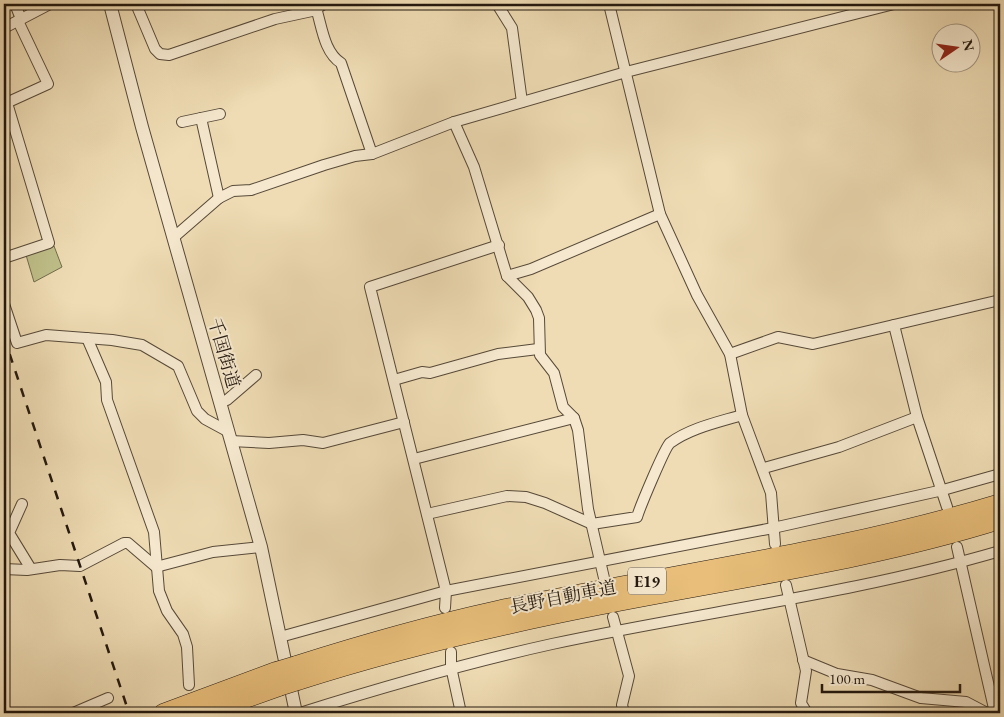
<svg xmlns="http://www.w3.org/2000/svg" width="1004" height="717" font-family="'EB Garamond','Noto Serif JP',serif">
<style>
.green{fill:#bfbf89;stroke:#716c4c}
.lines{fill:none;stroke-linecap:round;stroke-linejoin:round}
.minor-casing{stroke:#564938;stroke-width:12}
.tertiary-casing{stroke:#564938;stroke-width:14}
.motorway-casing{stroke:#23180f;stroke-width:19}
.minor{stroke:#f5e8ce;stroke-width:10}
.tertiary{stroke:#f5e8ce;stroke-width:12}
.motorway{stroke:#e8be7a;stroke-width:18}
.rail{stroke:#23180f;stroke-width:2.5;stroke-dasharray:9 9;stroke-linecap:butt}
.motorway-bridge-casing{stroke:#23180f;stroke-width:19;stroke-linecap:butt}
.motorway-bridge{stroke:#e8be7a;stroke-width:18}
.labels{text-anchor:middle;stroke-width:4;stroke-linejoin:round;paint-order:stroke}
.shield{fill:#f5e8ce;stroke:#625648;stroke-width:1}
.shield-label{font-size:16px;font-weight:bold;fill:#23180f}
.street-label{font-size:18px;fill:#23180f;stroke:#f5e8ce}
</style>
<rect width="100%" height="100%" fill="#efdcb4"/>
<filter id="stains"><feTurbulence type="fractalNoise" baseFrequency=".004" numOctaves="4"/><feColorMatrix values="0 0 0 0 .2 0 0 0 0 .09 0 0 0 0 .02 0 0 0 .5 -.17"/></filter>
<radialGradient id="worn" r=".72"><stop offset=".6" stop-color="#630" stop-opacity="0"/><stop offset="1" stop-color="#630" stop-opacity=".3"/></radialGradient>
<polygon class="green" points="54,246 62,267 34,282 26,255"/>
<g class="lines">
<defs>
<g id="minor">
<polyline points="15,4 21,19"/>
<polyline points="136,4 155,49 160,54 169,55 275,19 312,11 324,4"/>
<polyline points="497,4 512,28 522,102"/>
<polyline points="609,4 660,214 697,295 730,354 742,415 771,493 775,544"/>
<path d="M316 8C322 27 324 52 341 63L372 154"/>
<polyline points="4,28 50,4"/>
<polyline points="4,104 48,84 18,21"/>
<polyline points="182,122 201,118"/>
<polyline points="454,122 474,167 507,276 528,297 536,310 539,318 540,355 554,373 563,407 574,418 578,430 588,509 604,578"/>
<polyline points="219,198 201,118 220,114"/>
<polyline points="173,238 219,198 233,191 251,190 324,165 355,156 372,154 454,122 626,72 894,4"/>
<polyline points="4,258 49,243 7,103"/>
<polyline points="507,276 531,269 660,214"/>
<polyline points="4,304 17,343 46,335 112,340 142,345 178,366 197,411 205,419 229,432"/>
<polyline points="894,325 917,417 947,507"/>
<polyline points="87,338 106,382 107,400 154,532 159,591 167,611 183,634 187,647 189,685"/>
<polyline points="730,354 778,337 813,344 1000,300"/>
<polyline points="394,380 422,372 430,373 498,354 538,349"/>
<polyline points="220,402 227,400 256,375"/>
<polyline points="231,441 269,443 303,440 323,443 404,422"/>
<polyline points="414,459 574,418"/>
<polyline points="764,468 839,447 917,417"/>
<polyline points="22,504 9,533 31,569"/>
<path d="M427 514 507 496 526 497 545 503 592 524 637 517C640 507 665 447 670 443 690 428 719 422 742 415"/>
<polyline points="957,547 995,713"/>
<polyline points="4,569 27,570 60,565 80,566 124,543 128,543 156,567 213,552 261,547"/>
<polyline points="786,585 806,671 801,703 807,713"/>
<polyline points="445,608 446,591 370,287 499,245"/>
<polyline points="613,617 629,676 622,705 624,713"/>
<polyline points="280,637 446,591 773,528 943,490 1000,474"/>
<polyline points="451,652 451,667 461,713"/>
<polyline points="803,660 837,674 872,680 921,698 966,702 987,713"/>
<polyline points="73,713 108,698"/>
<path d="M300 713C383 687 466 663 552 644 701 612 853 594 1000 551"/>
</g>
<polyline id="tertiary" points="110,4 142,127 261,547 296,713"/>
<g id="motorway">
<path d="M296 665C362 644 429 625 497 610 665 574 836 553 1000 503"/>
<path d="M298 681C397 649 497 626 598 606 733 579 869 561 1000 520"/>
<polyline points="163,713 276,671"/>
<polyline points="206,713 279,687"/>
</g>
</defs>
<use href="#minor" class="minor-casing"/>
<use href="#tertiary" class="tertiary-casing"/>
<use href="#motorway" class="motorway-casing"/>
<use href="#minor" class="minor"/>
<use href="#tertiary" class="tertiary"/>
<use href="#motorway" class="motorway"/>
<polyline class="rail" points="4,337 129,713"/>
<defs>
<g id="motorway-bridge">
<polyline points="276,671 296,665"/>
<polyline points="279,687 298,681"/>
</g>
</defs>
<use href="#motorway-bridge" class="motorway-bridge-casing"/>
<use href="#motorway-bridge" class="motorway-bridge"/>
</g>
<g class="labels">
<rect class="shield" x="628" y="567.5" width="38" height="27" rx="4"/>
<g class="shield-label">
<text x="647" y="587">E19</text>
</g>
<g class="street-label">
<text transform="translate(224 353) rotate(74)" y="6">千国街道</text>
<text transform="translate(563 597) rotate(-11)" y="6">長野自動車道</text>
</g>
</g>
<rect width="1004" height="717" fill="none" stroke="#efdcb4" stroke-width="20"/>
<rect x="5" y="5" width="994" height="707" fill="none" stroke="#23180f" stroke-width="2.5"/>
<rect x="10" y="10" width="984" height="697" fill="none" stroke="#23180f"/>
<g transform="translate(956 48) rotate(77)"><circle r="24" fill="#f5e8ce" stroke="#a19582"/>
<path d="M0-4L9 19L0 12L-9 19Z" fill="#8f2418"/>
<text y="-8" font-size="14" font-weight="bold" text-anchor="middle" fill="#23180f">N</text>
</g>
<path d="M822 684v8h138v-8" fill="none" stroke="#23180f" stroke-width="2.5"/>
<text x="829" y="684" font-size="15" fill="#23180f" stroke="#f5e8ce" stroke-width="4" paint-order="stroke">100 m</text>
<rect width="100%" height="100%" filter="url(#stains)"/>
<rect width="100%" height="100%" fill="url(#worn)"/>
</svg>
